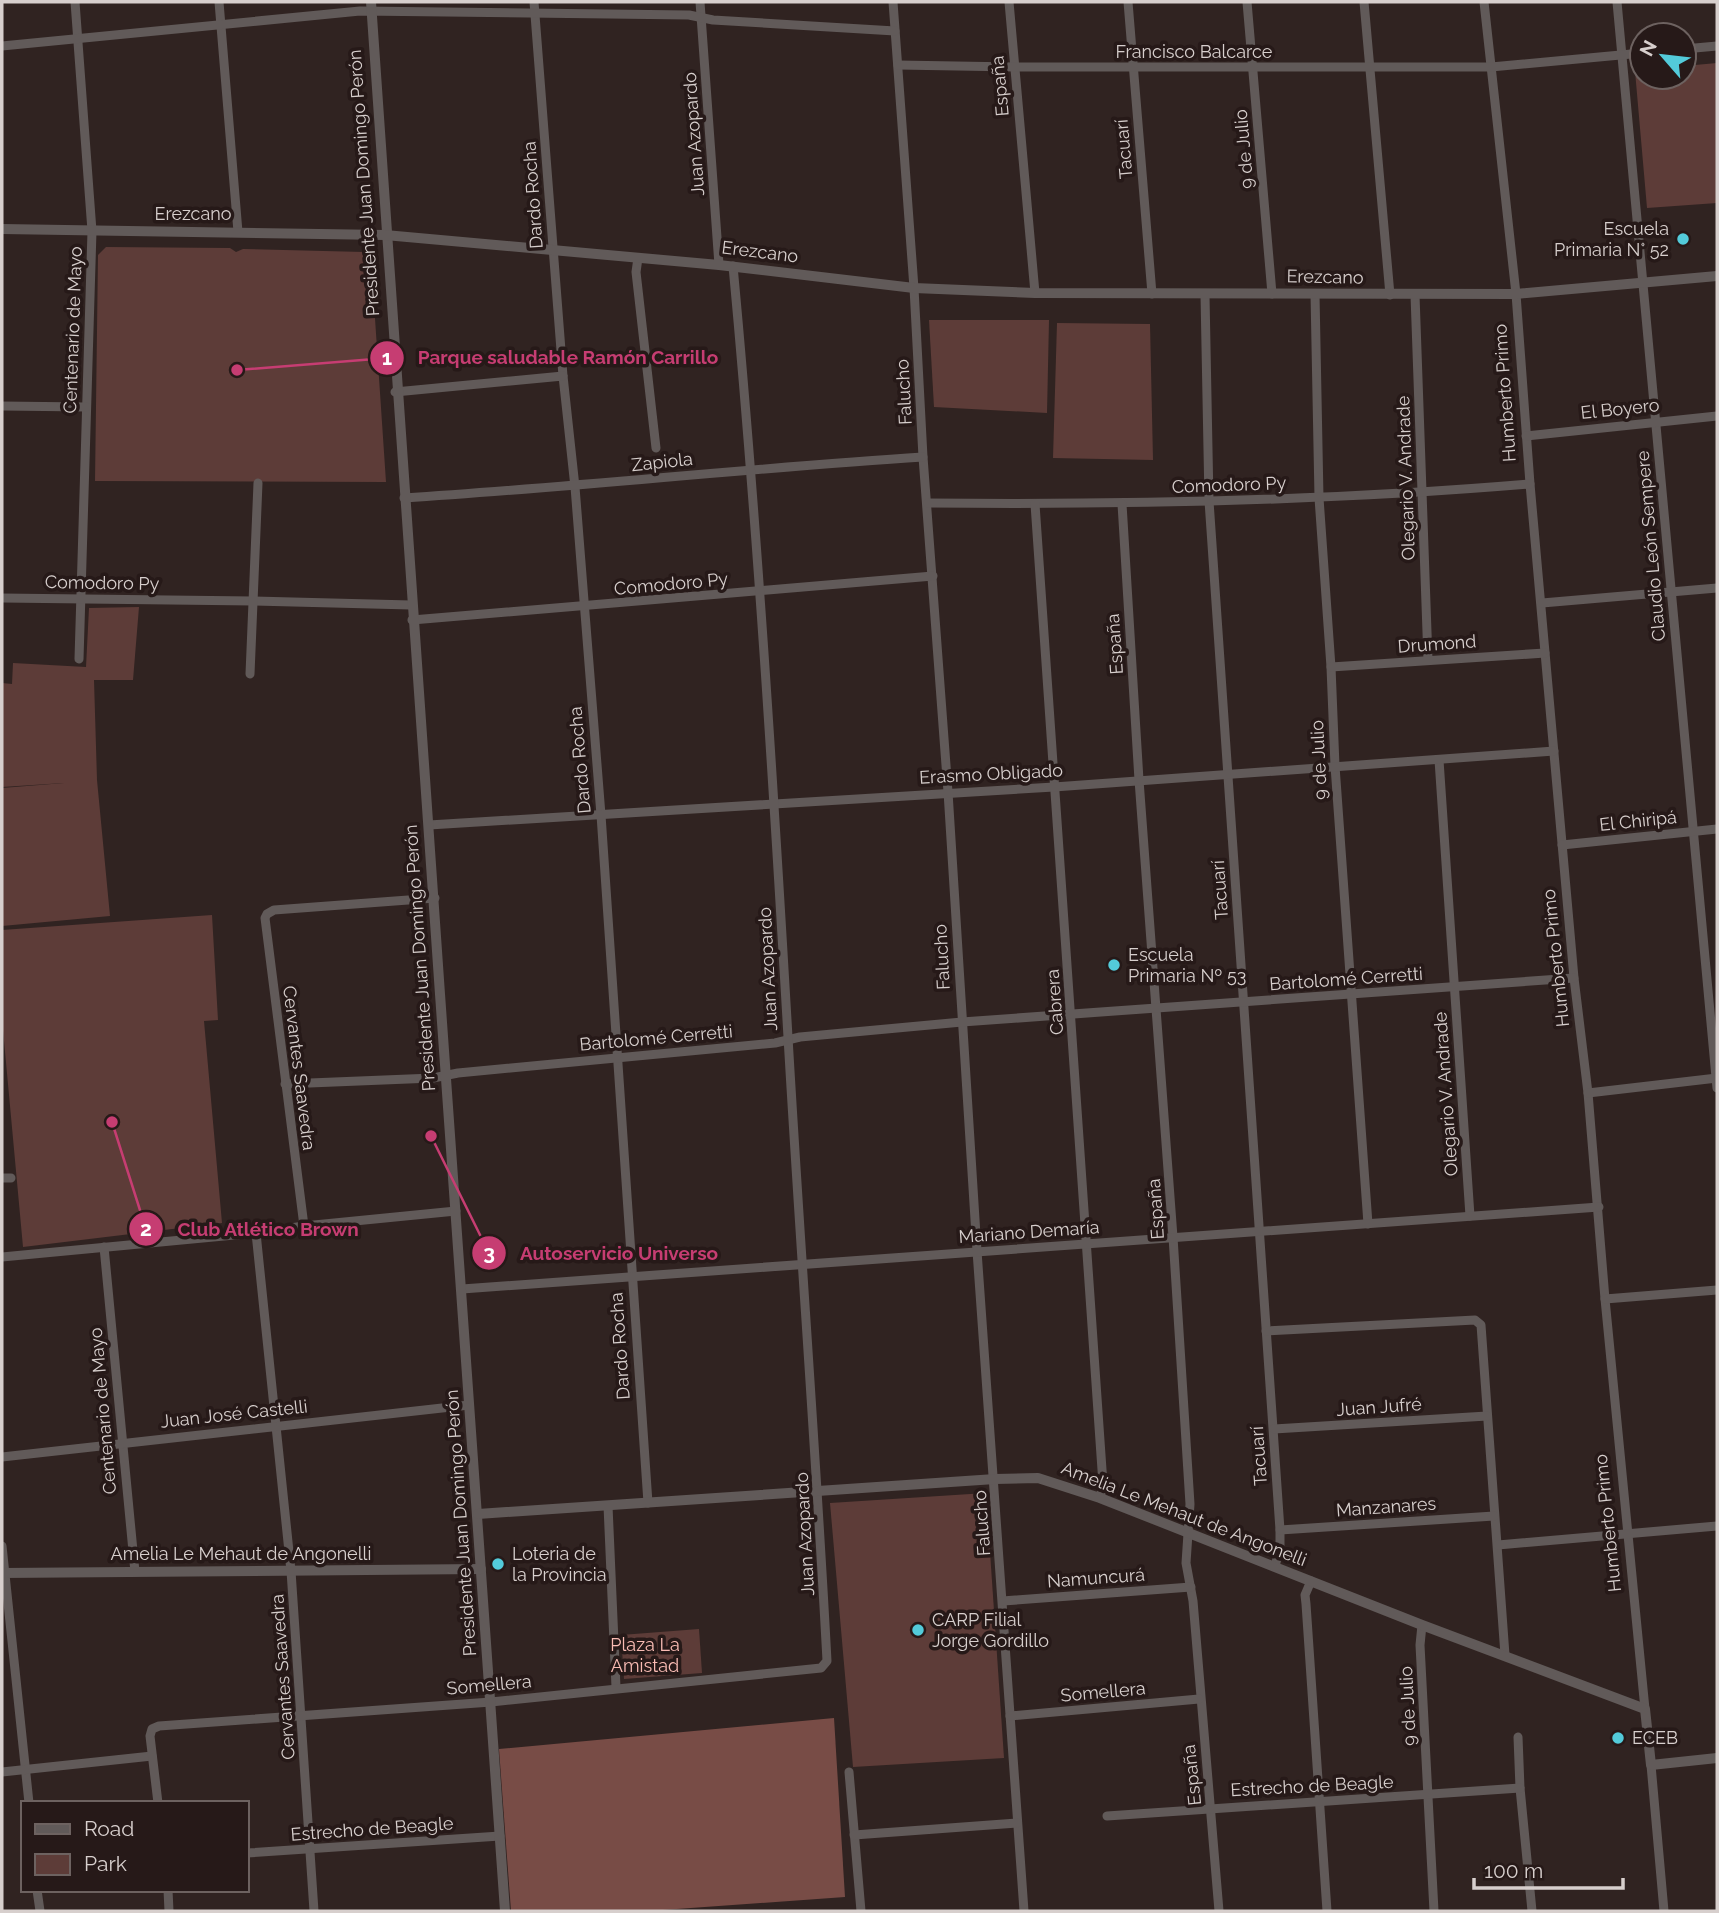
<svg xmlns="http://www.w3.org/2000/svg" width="1719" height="1913" font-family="Raleway,sans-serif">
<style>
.green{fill:#5d3c38}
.forest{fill:#784c46}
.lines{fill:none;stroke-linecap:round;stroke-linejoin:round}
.minor{stroke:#615a59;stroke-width:9}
.tertiary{stroke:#615a59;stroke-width:10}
.poi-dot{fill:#53cbda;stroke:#261918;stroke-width:2.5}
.labels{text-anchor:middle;stroke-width:7;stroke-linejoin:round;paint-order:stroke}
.street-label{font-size:18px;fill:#d7cfcd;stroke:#261918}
.poi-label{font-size:18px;fill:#d7cfcd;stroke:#261918;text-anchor:start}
.park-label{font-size:18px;fill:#fabcb4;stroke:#261918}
.leader{fill:none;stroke:#c63d72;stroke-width:2.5}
.callout-dot{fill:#c63d72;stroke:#261918;stroke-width:2.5}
.mark-label{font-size:21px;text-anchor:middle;font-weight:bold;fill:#fff}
.callout-label{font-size:19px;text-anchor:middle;font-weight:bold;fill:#c63d72;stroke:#261918;stroke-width:7;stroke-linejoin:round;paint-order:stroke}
</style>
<rect width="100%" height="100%" fill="#302321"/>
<g class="green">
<polygon points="1717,63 1717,203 1647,208 1635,71 1642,70 1642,77 1684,77 1684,66"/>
<polygon points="106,247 230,248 236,252 243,249 364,252 371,259 386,482 95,481 98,255"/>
<polygon points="929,320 1049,320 1047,413 934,407"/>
<polygon points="1057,323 1150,324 1153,460 1053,458"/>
<polygon points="139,607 133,680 94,680 97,780 110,916 2,926 2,788 64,783 2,787 2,683 12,684 13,663 86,667 89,608"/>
<polygon points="212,915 218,1020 204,1021 222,1223 23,1247 2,1019 2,930"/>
<polygon points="986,1493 1004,1758 853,1767 830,1503"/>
<polygon points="699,1629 702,1673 624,1679 621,1635"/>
</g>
<polygon class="forest" points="834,1718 845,1897 649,1911 511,1911 499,1749"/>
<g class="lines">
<g class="minor">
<polyline points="75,2 92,231 79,659"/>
<polyline points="219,2 238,232"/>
<polyline points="534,2 563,376 575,487 601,815 648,1503"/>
<polyline points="700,2 719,265"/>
<polyline points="893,2 914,288 923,457 948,792 977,1251 1024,1911"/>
<polyline points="1009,2 1035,293"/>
<polyline points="1128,2 1152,294"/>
<polyline points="1247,2 1272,294"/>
<polyline points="1364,2 1390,295"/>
<polyline points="1484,2 1516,294 1530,484 1574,978 1588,1093 1605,1299 1645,1709"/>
<polyline points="1617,2 1717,1088"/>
<polyline points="2,46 360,11 689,15 713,20 895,31"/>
<polyline points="1684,49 1717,46"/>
<polyline points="898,65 1015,67 1491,67 1642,53"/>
<polyline points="638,258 636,272 656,448"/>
<polyline points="1315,294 1319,498 1331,667 1335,766 1368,1224"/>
<polyline points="1205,295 1209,501 1280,1530 1280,1548 1275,1566"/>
<polyline points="1415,295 1428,660"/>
<polyline points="395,392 563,376"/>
<polyline points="2,406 86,407"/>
<polyline points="1526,436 1717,416"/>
<path d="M404 498C577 487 750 468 923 457"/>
<path d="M928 503C1129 505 1329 501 1530 484"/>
<polyline points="1035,504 1103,1484 1100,1498"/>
<polyline points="1122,504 1139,780 1173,1237 1190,1504 1186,1563 1193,1601 1219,1911"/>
<polyline points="2,598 253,601 411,605"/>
<polyline points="1542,603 1717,588"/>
<polyline points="412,620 933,576"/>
<polyline points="1331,667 1545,653"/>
<polyline points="250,674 258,483"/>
<polyline points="1439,760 1470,1216"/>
<polyline points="429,825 1054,787 1554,751"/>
<polyline points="1562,845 1717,829"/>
<polyline points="285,1084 433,1078 458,1073 775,1043 800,1037 962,1022 1574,978"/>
<polyline points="1588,1093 1717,1078"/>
<polyline points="2,1178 11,1178"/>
<polyline points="304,1226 265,918 267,914 274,910 435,898"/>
<polyline points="256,1233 291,1571 314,1911"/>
<polyline points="104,1247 135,1572"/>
<polyline points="2,1257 256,1233 304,1226 456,1211"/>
<polyline points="462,1289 1599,1207"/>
<polyline points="1605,1299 1717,1290"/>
<polyline points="1266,1331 1475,1320 1481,1325 1505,1655"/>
<polyline points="1274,1429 1487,1416"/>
<polyline points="2,1457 469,1405"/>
<polyline points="608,1506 616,1687"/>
<polyline points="1280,1530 1494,1516"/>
<polyline points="1498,1545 1717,1526"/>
<polyline points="2,1546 29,1803"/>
<polyline points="1311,1581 1305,1595 1306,1604 1327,1911"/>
<polyline points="1003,1601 1191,1587"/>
<polyline points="1422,1625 1420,1645 1434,1911"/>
<polyline points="1010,1716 1199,1699"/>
<polyline points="1518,1737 1520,1788 1532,1911"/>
<polyline points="1651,1765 1664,1911"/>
<polyline points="2,1772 152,1756"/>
<polyline points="849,1772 861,1911"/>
<path d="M158 1803 150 1736 152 1729 159 1726 491 1702 821 1668 827 1661C816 1452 800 1245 788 1037 773 780 757 523 733 266"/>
<polyline points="1107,1816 1520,1788"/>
<polyline points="854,1835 1017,1823"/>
<polyline points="247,1853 500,1836"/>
<polyline points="37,1890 40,1911"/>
<polyline points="168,1890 169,1911"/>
</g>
<g class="tertiary">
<path d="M371 2C411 638 463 1275 505 1911"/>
<polyline points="2,229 385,235 719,265 914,288 1035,293 1516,294 1717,276"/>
<polyline points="478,1514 995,1479 1038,1478 1100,1498 1422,1625 1645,1709 1651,1765 1717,1758"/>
<polyline points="2,1573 481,1569"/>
</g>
</g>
<g class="poi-dot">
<circle cx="1683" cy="239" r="7"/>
<circle cx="1114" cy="965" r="7"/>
<circle cx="498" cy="1564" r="7"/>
<circle cx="918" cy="1630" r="7"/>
<circle cx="1618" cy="1738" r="7"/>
</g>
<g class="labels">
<g class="street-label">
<text x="1194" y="58">Francisco Balcarce</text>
<text transform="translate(1000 86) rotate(-95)" y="6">España</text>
<text transform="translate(694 134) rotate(-94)" y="6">Juan Azopardo</text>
<text transform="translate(1124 149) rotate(-95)" y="6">Tacuarí</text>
<text transform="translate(1244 149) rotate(-95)" y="6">9 de Julio</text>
<text transform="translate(364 183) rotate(-94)" y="6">Presidente Juan Domingo Perón</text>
<text transform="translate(533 195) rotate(-94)" y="6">Dardo Rocha</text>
<text x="193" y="220">Erezcano</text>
<text transform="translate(760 252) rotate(7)" y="6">Erezcano</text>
<text transform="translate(1325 277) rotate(1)" y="6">Erezcano</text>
<text transform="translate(73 330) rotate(-88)" y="6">Centenario de Mayo</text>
<text transform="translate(904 392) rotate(-93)" y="6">Falucho</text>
<text transform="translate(1505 393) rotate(-94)" y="6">Humberto Primo</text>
<text transform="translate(1620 409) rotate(-6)" y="6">El Boyero</text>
<text transform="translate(662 462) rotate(-6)" y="6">Zapiola</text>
<text transform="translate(1406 478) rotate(-92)" y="6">Olegario V. Andrade</text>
<text transform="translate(1229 485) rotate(-2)" y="6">Comodoro Py</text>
<text transform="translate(1651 546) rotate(-95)" y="6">Claudio León Sempere</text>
<text transform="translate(102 583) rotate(1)" y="6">Comodoro Py</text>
<text transform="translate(671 584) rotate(-5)" y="6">Comodoro Py</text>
<text transform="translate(1115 644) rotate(-94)" y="6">España</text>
<text transform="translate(1437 644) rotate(-4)" y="6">Drumond</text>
<text transform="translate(580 760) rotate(-95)" y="6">Dardo Rocha</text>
<text transform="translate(1319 760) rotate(-93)" y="6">9 de Julio</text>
<text transform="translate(991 774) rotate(-3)" y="6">Erasmo Obligado</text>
<text transform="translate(1638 821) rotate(-6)" y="6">El Chiripá</text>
<text transform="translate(1220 890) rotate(-94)" y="6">Tacuarí</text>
<text transform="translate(942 957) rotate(-93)" y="6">Falucho</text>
<text transform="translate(420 958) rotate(-94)" y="6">Presidente Juan Domingo Perón</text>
<text transform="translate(1556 958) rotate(-96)" y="6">Humberto Primo</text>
<text transform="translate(768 969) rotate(-93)" y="6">Juan Azopardo</text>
<text transform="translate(1346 979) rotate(-4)" y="6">Bartolomé Cerretti</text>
<text transform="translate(1055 1002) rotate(-94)" y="6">Cabrera</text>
<text transform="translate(656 1038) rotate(-5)" y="6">Bartolomé Cerretti</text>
<text transform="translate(299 1068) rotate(83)" y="6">Cervantes Saavedra</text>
<text transform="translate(1446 1094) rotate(-94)" y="6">Olegario V. Andrade</text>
<text transform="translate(1156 1209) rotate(-94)" y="6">España</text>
<text transform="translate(1029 1232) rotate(-4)" y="6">Mariano Demaría</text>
<text transform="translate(620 1346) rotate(-94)" y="6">Dardo Rocha</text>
<text transform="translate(1379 1407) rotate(-4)" y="6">Juan Jufré</text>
<text transform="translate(103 1411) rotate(-95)" y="6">Centenario de Mayo</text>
<text transform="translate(234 1414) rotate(-6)" y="6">Juan José Castelli</text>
<text transform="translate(1259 1456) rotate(-94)" y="6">Tacuarí</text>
<text transform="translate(1386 1507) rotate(-4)" y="6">Manzanares</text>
<text transform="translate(1184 1514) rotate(21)" y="6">Amelia Le Mehaut de Angonelli</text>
<text transform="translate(461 1523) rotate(-94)" y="6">Presidente Juan Domingo Perón</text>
<text transform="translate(982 1523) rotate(-94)" y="6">Falucho</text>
<text transform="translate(1608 1523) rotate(-96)" y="6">Humberto Primo</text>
<text transform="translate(805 1534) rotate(-93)" y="6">Juan Azopardo</text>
<text x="241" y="1560">Amelia Le Mehaut de Angonelli</text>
<text transform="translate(1096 1578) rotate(-4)" y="6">Namuncurá</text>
<text transform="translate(283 1677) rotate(-94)" y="6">Cervantes Saavedra</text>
<text transform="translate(489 1685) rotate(-5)" y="6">Somellera</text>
<text transform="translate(1103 1692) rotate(-5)" y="6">Somellera</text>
<text transform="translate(1408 1706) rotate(-93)" y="6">9 de Julio</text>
<text transform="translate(1192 1775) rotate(-96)" y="6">España</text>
<text transform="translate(1312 1786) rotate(-3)" y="6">Estrecho de Beagle</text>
<text transform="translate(372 1829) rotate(-4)" y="6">Estrecho de Beagle</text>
</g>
<g class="poi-label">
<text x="1669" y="235" text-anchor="end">Escuela<tspan x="1669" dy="21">Primaria N° 52</tspan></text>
<text x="1128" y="961">Escuela<tspan x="1128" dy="21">Primaria Nº 53</tspan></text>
<text x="512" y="1560">Loteria de<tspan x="512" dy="21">la Provincia</tspan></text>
<text x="932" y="1626">CARP Filial<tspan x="932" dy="21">Jorge Gordillo</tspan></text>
<text x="1632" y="1744">ECEB</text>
</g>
<g class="park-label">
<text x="645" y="1651">Plaza La<tspan x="645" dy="21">Amistad</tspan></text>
</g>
</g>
<path class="leader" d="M237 370L387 358M112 1122L146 1229M431 1136L489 1253"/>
<g class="callout-dot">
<circle cx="237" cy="370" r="7"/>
<circle cx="112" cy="1122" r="7"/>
<circle cx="431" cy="1136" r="7"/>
<circle cx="387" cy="358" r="18"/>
<circle cx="146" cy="1229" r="18"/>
<circle cx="489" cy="1253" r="18"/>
</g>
<g class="mark-label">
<text x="387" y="365">1</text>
<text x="146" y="1236">2</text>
<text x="489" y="1260">3</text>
</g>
<g class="callout-label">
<text x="568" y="364">Parque saludable Ramón Carrillo</text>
<text x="268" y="1236">Club Atlético Brown</text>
<text x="619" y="1260">Autoservicio Universo</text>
</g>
<rect width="1719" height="1913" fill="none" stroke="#d7cfcd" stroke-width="7"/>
<rect x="21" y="1801" width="228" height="91" fill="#261918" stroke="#6d6260" stroke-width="2"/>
<rect x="35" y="1824" width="35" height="10" fill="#615a59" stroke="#6d6260" stroke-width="2"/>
<text x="84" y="1836" font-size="21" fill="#d7cfcd">Road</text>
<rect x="35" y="1854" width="35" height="21" fill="#5d3c38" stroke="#6d6260" stroke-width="2"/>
<text x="84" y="1871" font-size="21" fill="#d7cfcd">Park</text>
<g transform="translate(1663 56) rotate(298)"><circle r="33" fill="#261918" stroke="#6d6260" stroke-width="2"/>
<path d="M0-5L12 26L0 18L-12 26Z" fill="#53cbda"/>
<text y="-10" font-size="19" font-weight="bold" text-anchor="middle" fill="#d7cfcd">N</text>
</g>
<path d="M1474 1878v10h149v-10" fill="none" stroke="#d7cfcd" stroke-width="3.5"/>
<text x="1484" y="1878" font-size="21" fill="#d7cfcd" stroke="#261918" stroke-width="5" paint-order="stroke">100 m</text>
</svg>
